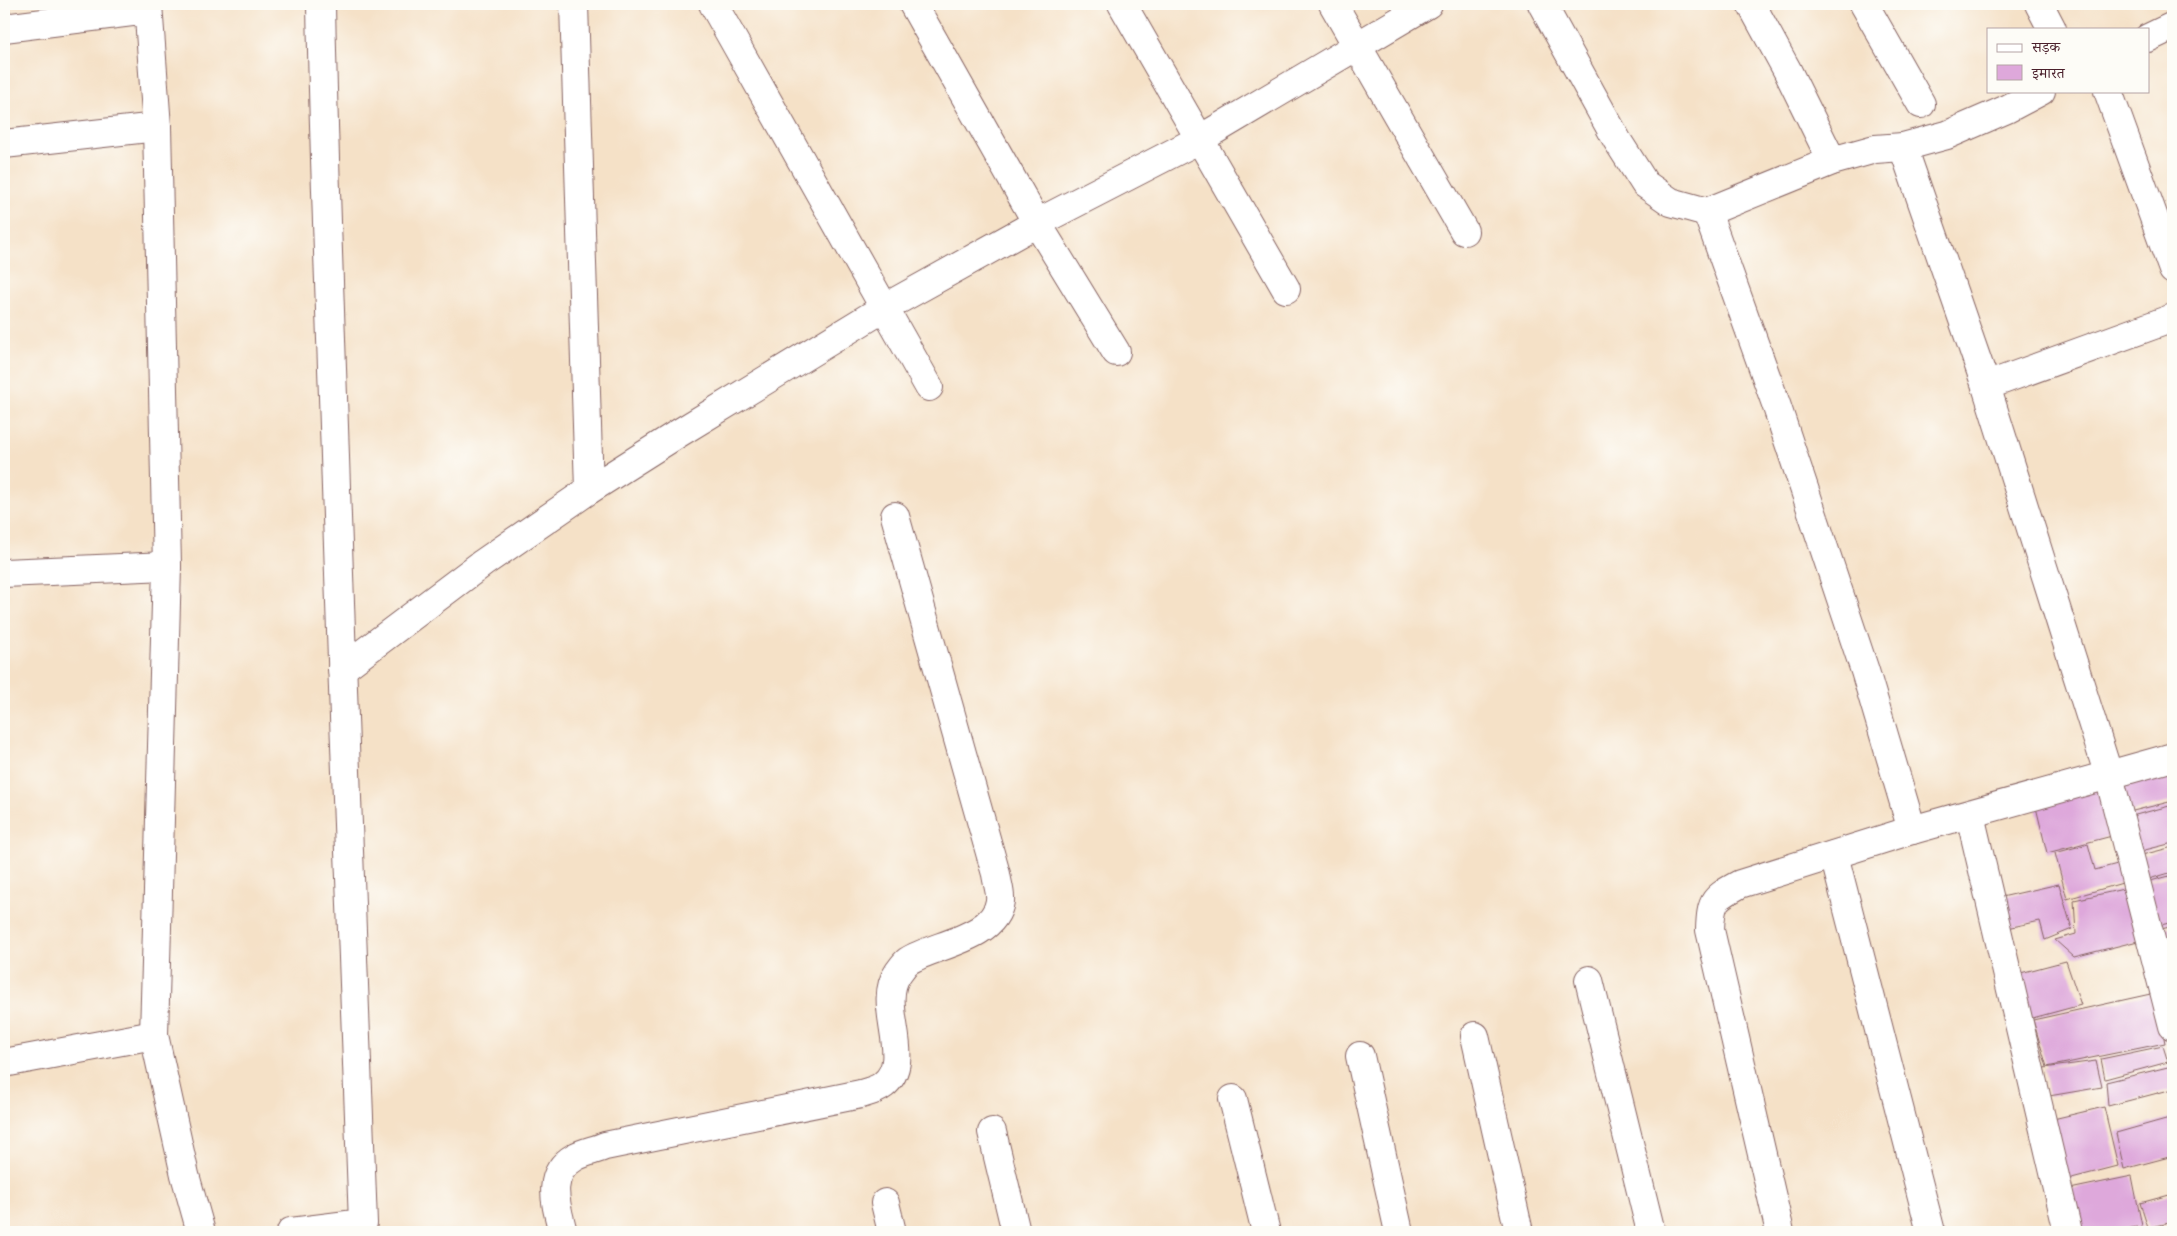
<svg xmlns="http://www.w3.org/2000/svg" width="2177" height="1236" font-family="Cardo,'Noto Serif Devanagari',serif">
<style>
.building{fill:#dea8db}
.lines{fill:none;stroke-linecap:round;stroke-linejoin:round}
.minor-casing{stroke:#866362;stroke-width:30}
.minor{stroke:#fff;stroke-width:28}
</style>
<rect width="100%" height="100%" fill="#fdfcf7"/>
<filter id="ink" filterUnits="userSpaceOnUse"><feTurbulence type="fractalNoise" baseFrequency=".02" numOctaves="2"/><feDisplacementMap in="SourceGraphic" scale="10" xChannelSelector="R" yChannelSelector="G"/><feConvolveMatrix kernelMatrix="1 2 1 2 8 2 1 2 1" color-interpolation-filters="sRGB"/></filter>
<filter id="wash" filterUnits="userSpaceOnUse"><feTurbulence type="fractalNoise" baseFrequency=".0096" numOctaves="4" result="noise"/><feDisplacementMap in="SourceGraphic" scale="20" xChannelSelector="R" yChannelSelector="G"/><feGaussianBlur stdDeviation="1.12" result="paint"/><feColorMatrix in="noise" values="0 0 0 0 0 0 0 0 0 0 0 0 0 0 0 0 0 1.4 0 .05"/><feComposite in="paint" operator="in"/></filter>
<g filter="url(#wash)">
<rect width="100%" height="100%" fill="#f5e1c7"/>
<g id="blocks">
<g class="building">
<polygon points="2173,766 2173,801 2129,812 2122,782"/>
<polygon points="2099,785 2112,836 2047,853 2035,803"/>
<polygon points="2173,805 2173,843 2137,852 2128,817"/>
<polygon points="2088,844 2095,870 2121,863 2126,882 2067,899 2055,853"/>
<polygon points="2173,847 2173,872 2142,881 2138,856"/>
<polygon points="2173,875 2173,922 2153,927 2143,883"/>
<polygon points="2059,884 2072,929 2045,940 2040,921 2003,929 1993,899"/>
<polygon points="2128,888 2138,941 2074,957 2055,940 2076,934 2074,900"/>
<polygon points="2173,926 2173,966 2166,968 2154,931"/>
<polygon points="2066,961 2081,1005 2029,1019 2013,975"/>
<polygon points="2155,993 2165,1043 2047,1067 2033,1020"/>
<polygon points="2163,1046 2168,1062 2105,1079 2101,1059"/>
<polygon points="2096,1061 2102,1087 2049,1096 2044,1068"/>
<polygon points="2172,1066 2173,1089 2108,1106 2106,1082"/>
<polygon points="2104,1107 2118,1166 2064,1180 2049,1120"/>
<polygon points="2173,1117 2173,1156 2124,1169 2116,1133"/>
<polygon points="2132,1176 2142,1226 2110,1232 2079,1232 2070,1189"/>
<polygon points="2173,1194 2173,1222 2148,1228 2140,1203"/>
</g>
</g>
</g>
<g filter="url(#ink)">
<use href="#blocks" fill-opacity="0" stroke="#866362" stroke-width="1"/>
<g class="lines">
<defs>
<g id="minor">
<polyline points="148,4 157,127 167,566 154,1035 185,1175 201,1232"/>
<polyline points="574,4 589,490"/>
<polyline points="713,4 929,387"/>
<polyline points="913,4 1037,223 1116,352"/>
<polyline points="1122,4 1286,289"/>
<polyline points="1333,4 1464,231"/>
<polyline points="1542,4 1617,140 1645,184 1671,202 1707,212 1832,161 1875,149 1903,147 1947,135 2007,109 2041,91"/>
<polyline points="1751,4 1787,70 1832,161"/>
<polyline points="1864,4 1921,104"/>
<polyline points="2039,4 2052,29"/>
<polyline points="4,28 148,10"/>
<polyline points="2148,38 2173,26"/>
<polyline points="2108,91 2173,270"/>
<polyline points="4,144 157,127"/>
<polyline points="1903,147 1986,386 2109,776 2173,1026"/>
<polyline points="1707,212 1776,404 1865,671 1912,830"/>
<polyline points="1986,386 2173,318"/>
<polyline points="4,573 167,566"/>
<polyline points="342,669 483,563 589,490 679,433 884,308 1037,223 1200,139 1428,4"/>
<polyline points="1970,815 2068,1232"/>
<polyline points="1834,855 1931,1232"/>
<polyline points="1589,980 1651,1232"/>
<polyline points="1475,1036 1519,1232"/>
<polyline points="1360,1056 1399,1232"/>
<polyline points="4,1063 154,1035"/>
<polyline points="1233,1099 1266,1232"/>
<polyline points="992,1132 1016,1232"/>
<polyline points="885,1203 892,1232"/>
<path d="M291 1232 363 1223C352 978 345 733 336 488 331 326 324 165 321 4"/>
<path d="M563 1232C556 1205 545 1174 575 1157 584 1152 596 1150 605 1146L861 1094C868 1092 877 1090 883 1085 916 1060 875 1005 898 973 901 969 904 964 908 961 934 944 995 939 1000 901 1001 893 997 882 996 874L895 516"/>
<path d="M1780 1232 1710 930C1711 900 1714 898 1740 884L1912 830 2173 757"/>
</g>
</defs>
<use href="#minor" class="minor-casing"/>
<use href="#minor" class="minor"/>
</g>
</g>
<rect width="2177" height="1236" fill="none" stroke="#fdfcf7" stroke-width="20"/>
<rect x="1987" y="28" width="162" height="65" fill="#fdfcf7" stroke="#b5a4a5"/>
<rect x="1997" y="44" width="25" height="8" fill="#ffffff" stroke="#b5a4a5"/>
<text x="2032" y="52" font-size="15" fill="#4a1f2b">सड़क</text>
<rect x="1997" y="65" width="25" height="15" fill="#dea8db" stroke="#b5a4a5"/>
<text x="2032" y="78" font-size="15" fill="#4a1f2b">इमारत</text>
</svg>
